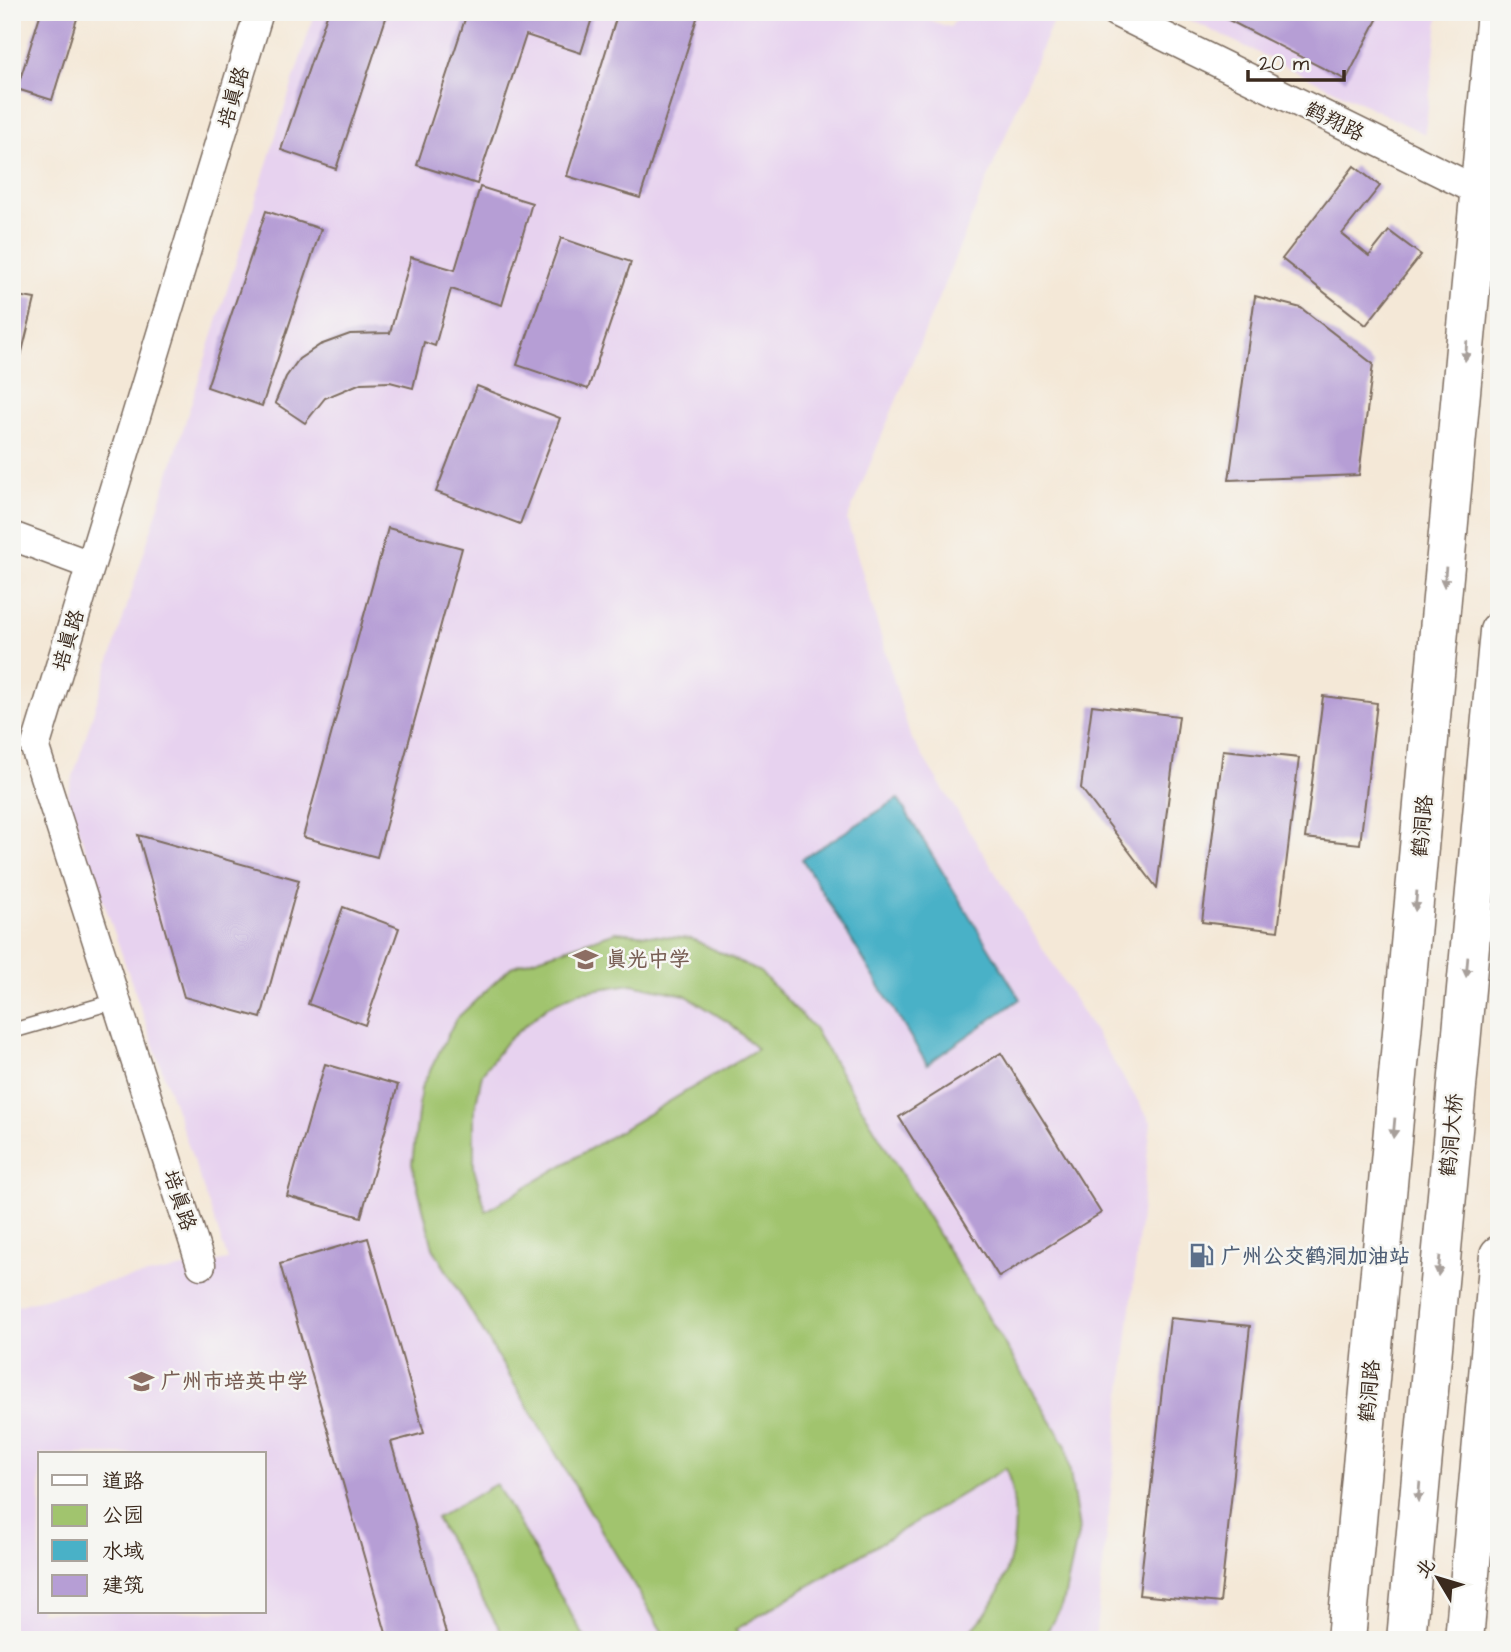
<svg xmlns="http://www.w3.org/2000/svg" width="1511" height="1652" font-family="'Architects Daughter','LXGW WenKai TC',sans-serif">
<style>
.built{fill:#e7d2ef;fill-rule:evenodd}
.green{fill:#a1c46e;stroke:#6e7746;stroke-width:2;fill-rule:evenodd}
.water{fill:#49b1c7;stroke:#426e72;stroke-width:2}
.building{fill:#b69ed5}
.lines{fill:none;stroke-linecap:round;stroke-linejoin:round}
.lane-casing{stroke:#7c6c5f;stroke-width:17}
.street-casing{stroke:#7c6c5f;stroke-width:31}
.secondary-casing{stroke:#7c6c5f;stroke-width:41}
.primary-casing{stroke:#7c6c5f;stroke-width:41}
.lane{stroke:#fff;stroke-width:14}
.street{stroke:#fff;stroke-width:28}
.secondary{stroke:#fff;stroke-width:38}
.primary{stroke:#fff;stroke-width:38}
.oneway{fill:#a79f9a}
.labels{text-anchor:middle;stroke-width:5;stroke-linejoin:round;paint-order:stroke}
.street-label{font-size:21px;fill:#3b2a1e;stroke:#f6f6f2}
.education-label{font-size:21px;font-weight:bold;fill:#785e54;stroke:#f6f6f2;text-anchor:start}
.service-label{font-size:21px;font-weight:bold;fill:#4e5e75;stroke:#f6f6f2;text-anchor:start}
</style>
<rect width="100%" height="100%" fill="#f6f6f2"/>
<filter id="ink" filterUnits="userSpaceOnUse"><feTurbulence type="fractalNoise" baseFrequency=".0143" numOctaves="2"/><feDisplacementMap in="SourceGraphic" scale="14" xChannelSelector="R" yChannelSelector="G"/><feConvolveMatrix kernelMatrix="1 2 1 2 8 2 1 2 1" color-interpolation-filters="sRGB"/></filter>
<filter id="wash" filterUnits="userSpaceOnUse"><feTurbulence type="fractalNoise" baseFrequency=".00686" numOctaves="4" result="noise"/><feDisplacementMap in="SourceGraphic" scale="28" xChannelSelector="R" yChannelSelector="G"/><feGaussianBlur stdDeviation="1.57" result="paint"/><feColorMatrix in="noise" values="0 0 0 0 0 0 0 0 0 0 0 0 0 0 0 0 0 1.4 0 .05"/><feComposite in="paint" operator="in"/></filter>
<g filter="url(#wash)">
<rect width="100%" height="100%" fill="#f4e8d7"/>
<g class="built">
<path d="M315 12H902L950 27 963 12 1056 13 847 520 910 736 1151 1122 1095 1640H12V1307L109 1282 228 1260 67 796ZM40 1454H264V1612H40Z"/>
<polygon points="1174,12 1439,12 1425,134"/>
</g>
<g class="green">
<path d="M616 932 692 939 760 972 813 1027 1066 1446 1079 1530 1063 1604 1042 1640H961C1011 1598 1026 1528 1006 1468L735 1630 746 1640H667L433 1248 412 1164 421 1088 456 1019 511 967ZM632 984 685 995 731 1024 757 1049 486 1211 474 1168V1114L482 1074 507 1041 548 1006 579 992Z"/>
<polygon points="496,1484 586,1640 506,1640 436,1518"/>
</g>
<polygon class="water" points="898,799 1020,999 927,1064 802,859"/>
<g id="blocks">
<g class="building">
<polygon points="41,12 79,12 52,100 17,89"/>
<polygon points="328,12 388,12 336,169 281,150"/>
<polygon points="458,12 594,12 581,53 526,35 477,184 417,165 466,16"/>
<polygon points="618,12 699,12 640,198 567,176"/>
<polygon points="1213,12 1381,12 1346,80"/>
<polygon points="1354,166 1380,186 1342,234 1369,256 1389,231 1421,255 1366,325 1282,259"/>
<polygon points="480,187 532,203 502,305 451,289 435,346 424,342 413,388 390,382 361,383 325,398 305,423 275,403 286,377 299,359 320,345 350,334 390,333 411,257 455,270"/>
<polygon points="266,211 321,229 262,406 207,387"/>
<polygon points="561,238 631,262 588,389 517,365"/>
<polygon points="12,295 35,299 21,356 12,355"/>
<polygon points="1255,296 1301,308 1373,364 1359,475 1229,480"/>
<polygon points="477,386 560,418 520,524 436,492"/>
<polygon points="388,528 462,548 377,857 303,837"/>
<polygon points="1323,696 1377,703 1360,844 1305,838"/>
<polygon points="1092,705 1179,716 1157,888 1081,788"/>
<polygon points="1223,750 1299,758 1278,931 1202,922"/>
<polygon points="138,835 299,880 261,1018 184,997"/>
<polygon points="343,907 399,928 365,1025 308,1004"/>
<polygon points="1001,1053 1101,1213 999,1277 899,1117"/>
<polygon points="325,1064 398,1085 361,1217 287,1196"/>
<polygon points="368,1238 424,1433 391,1442 448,1640 388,1640 280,1264"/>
<polygon points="1170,1318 1250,1326 1220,1603 1139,1595"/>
</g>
</g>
</g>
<g filter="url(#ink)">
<use href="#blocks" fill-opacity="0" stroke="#7c6c5f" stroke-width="2"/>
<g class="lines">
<defs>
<polyline id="lane" points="12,1031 116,1001"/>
<g id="street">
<polyline points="1115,12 1480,192"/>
<polyline points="12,536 90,565"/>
<polyline points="201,1265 35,748 259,12"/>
</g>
<polyline id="secondary" points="1346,1640 1496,12"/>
<g id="primary">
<polyline points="1406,1640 1499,631"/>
<polyline points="1464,1640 1499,1255"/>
</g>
</defs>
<use href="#lane" class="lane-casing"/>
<use href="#street" class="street-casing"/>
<use href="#secondary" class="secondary-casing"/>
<use href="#primary" class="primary-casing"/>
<use href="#lane" class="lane"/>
<use href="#street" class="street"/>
<use href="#secondary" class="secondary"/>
<use href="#primary" class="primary"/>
</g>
<defs><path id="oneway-solid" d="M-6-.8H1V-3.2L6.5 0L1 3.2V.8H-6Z" transform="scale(1.75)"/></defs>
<g class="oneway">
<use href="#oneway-solid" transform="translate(1466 351) rotate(95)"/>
<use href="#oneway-solid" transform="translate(1445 577) rotate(95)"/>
<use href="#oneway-solid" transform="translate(1416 901) rotate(95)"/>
<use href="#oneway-solid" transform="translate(1467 967) rotate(95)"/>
<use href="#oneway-solid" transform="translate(1394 1128) rotate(95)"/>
<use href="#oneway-solid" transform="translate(1439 1266) rotate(95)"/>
<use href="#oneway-solid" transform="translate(1419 1492) rotate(95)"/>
</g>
</g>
<defs>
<symbol id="school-bare" viewBox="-9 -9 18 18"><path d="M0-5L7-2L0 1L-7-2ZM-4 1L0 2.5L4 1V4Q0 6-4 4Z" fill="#8d6e63" stroke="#f6f6f2" stroke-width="2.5" paint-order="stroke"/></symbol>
<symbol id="fuel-bare" viewBox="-9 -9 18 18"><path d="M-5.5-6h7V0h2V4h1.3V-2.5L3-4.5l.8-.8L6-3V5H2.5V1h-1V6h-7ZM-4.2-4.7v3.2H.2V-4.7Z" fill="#5c6f8a" stroke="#f6f6f2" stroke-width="2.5" paint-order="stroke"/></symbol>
</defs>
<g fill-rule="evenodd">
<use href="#school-bare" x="568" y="942" width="35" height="35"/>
<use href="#fuel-bare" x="1184" y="1238" width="35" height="35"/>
<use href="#school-bare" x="124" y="1364" width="35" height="35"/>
</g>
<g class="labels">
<g class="street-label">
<text transform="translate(233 97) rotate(-73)" y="7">培真路</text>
<text transform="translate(1335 121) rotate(26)" y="7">鹤翔路</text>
<text transform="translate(68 640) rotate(-73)" y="7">培真路</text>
<text transform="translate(1422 826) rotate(-85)" y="7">鹤洞路</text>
<text transform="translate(1451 1135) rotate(-85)" y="7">鹤洞大桥</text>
<text transform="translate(180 1200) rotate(72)" y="7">培真路</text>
<text transform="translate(1369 1391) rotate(-85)" y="7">鹤洞路</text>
</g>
<g class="education-label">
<text x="606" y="966">真光中学</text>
<text x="161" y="1388">广州市培英中学</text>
</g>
<g class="service-label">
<text x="1221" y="1263">广州公交鹤洞加油站</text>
</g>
</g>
<rect width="1511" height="1652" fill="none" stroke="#f6f6f2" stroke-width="42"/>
<rect x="38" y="1452" width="228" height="161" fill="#f6f6f2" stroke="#aba49d" stroke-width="2"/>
<rect x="52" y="1475" width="35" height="10" fill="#ffffff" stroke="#aba49d" stroke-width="2"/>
<text x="102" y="1488" font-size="21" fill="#3b2a1e">道路</text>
<rect x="52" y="1505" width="35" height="21" fill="#a1c46e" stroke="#aba49d" stroke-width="2"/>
<text x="102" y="1522" font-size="21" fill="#3b2a1e">公园</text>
<rect x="52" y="1540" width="35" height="21" fill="#49b1c7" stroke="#aba49d" stroke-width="2"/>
<text x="102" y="1558" font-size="21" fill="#3b2a1e">水域</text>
<rect x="52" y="1575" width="35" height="21" fill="#b69ed5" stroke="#aba49d" stroke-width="2"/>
<text x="102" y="1592" font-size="21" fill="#3b2a1e">建筑</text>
<g transform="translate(1438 1578) rotate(308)" stroke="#f6f6f2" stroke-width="5" paint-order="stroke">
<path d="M0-5L12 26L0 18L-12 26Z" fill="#3b2a1e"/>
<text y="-10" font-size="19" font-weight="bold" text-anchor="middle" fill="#3b2a1e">北</text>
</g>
<path d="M1248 70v10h96v-10" fill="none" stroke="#3b2a1e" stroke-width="3.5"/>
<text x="1259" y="70" font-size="21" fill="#3b2a1e" stroke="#f6f6f2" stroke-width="5" paint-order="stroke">20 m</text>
</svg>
